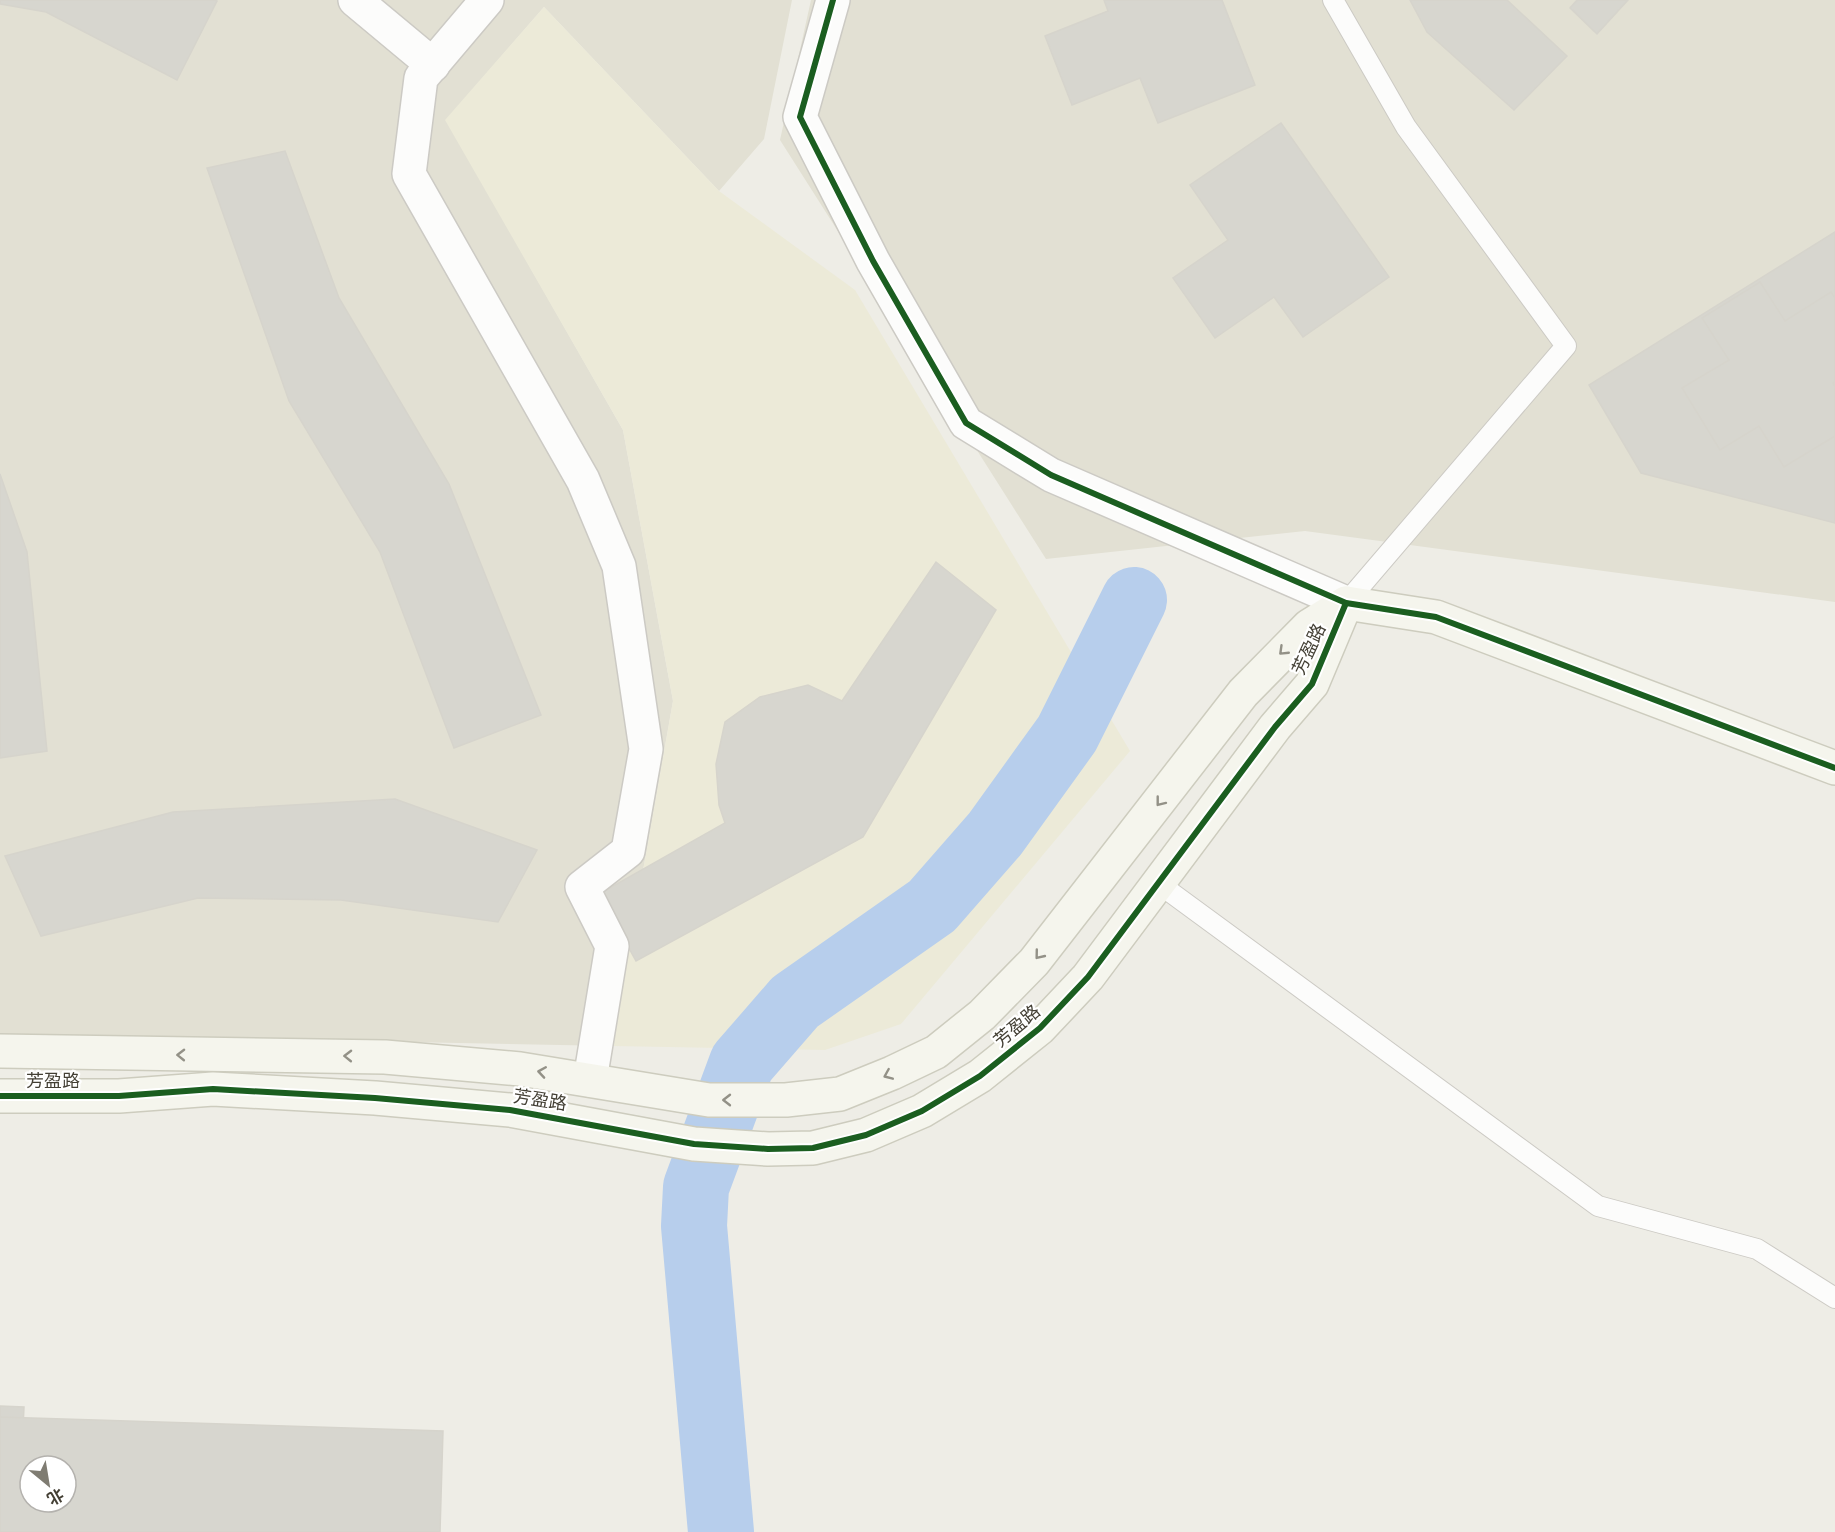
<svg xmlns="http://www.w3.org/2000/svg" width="1835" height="1532" font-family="'Titillium Web','Noto Sans SC',sans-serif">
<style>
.residential{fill:#e2e0d3}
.education{fill:#ecead8}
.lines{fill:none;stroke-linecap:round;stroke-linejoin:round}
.river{stroke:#b7ceec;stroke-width:66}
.building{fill:#d7d6cf;stroke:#d6d4cc;stroke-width:1.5;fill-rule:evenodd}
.lane-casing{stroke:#cccac4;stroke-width:22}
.street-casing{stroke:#cccac4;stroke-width:36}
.secondary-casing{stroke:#cdccbe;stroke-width:36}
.lane{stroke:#fcfcfb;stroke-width:20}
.street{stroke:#fcfcfb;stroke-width:33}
.secondary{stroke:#f5f5ed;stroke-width:33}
.cycleway-casing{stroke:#fff;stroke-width:10}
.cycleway{stroke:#1b5e20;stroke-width:6}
.oneway{stroke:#939187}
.labels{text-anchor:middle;stroke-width:4.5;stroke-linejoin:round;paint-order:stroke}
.street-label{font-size:18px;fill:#433f34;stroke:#fff}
</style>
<rect width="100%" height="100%" fill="#eeede6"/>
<g class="residential">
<polygon points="0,0 792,0 764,139 719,191 544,7 446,120 623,430 673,701 612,1046 0,1034"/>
<polygon points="811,0 1835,0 1835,602 1305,531 1046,559 780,140"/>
</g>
<polygon class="education" points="544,7 719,191 855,290 1130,751 901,1024 825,1050 612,1046 673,701 623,430 445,120"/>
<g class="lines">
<polyline class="river" points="721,1532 694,1226 696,1187 742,1063 795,1002 932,906 995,834 1067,734 1134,600"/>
</g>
<g class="building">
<polygon points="0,0 215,0 217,1 177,80 46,12 0,4"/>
<polygon points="1104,0 1222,0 1255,85 1158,123 1140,78 1072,105 1045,36 1108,11"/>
<polygon points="1410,0 1507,0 1567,56 1514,110 1427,32"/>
<polygon points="1577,0 1628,0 1597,34 1570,8"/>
<polygon points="1281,123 1389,277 1303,337 1274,297 1215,338 1173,278 1228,240 1190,185"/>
<polygon points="285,151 339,298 449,484 541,715 454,748 380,552 289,401 207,168"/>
<polygon points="1835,232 1835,523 1641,473 1589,385"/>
<polygon points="1760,282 1785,321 1831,292 1835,298 1835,381 1833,383 1835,387 1835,436 1784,467 1759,426 1720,450 1682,388 1729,360 1702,318"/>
<polygon points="0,474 27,552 47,751 0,758"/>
<polygon points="936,562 996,610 863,837 636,961 599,894 725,823 719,805 716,764 725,722 760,697 808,685 842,701"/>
<polygon points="395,799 537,850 498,922 341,900 198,898 41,936 5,856 173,812"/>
<polygon points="0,1406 24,1407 18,1532 0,1532"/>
<path d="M0 1417 443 1431 440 1532H0ZM30 1466H66V1502H30Z"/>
</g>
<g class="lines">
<defs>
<g id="lane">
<polyline points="1333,0 1406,127 1566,346 1346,603"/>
<polyline points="1158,883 1598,1206 1757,1249 1835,1298"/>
</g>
<g id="street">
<polyline points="355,0 433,65"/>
<polyline points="487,0 421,78 409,174 583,480 619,566 646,749 628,851 582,887 612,946 590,1080"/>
<polyline points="833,0 800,117 873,261 966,423 1051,475 1346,603"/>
</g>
<g id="secondary">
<polyline points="0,1051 385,1057 520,1069 709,1100 786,1100 840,1094 892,1073 936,1052 982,1015 1034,962 1243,693 1309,626 1346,603 1436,617 1835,768"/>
<polyline points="0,1096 119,1096 213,1089 375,1098 510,1110 694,1144 768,1149 813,1148 866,1135 922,1111 980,1076 1040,1028 1088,977 1275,727 1312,684 1346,603"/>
</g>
</defs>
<use href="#lane" class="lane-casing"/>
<use href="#street" class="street-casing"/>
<use href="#secondary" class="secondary-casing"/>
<use href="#lane" class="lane"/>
<use href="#street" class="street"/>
<use href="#secondary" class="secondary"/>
<defs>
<g id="cycleway">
<polyline points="833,0 800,117 873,261 966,423 1051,475 1346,603 1436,617 1835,768"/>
<polyline points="0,1096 119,1096 213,1089 375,1098 510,1110 694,1144 768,1149 813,1148 866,1135 922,1111 980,1076 1040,1028 1088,977 1275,727 1312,684 1346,603"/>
</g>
</defs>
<use href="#cycleway" class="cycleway-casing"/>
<use href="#cycleway" class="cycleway"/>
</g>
<defs><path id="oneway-chevron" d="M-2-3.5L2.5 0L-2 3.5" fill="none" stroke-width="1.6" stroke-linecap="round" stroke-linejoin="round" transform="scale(1.5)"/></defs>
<g class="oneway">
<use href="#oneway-chevron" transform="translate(1283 651) rotate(136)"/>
<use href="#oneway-chevron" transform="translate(1160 802) rotate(128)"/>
<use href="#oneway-chevron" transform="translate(1039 955) rotate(129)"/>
<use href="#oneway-chevron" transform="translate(181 1055) rotate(-179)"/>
<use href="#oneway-chevron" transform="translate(348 1056) rotate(-179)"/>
<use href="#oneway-chevron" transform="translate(542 1072) rotate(-171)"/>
<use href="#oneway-chevron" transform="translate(888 1075) rotate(157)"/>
<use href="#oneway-chevron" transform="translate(727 1100) rotate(-180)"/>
</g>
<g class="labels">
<g class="street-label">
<text transform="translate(1309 649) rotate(-65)" y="6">芳盈路</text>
<text transform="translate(1017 1026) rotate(-40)" y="6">芳盈路</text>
<text x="53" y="1087">芳盈路</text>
<text transform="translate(540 1100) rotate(9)" y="6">芳盈路</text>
</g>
</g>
<g transform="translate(48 1484) rotate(150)"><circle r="28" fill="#ffffff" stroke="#b4b2ae" stroke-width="1.5"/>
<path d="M0-4.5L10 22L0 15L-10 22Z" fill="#7f7c72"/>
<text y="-9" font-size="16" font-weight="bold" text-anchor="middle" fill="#433f34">北</text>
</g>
</svg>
